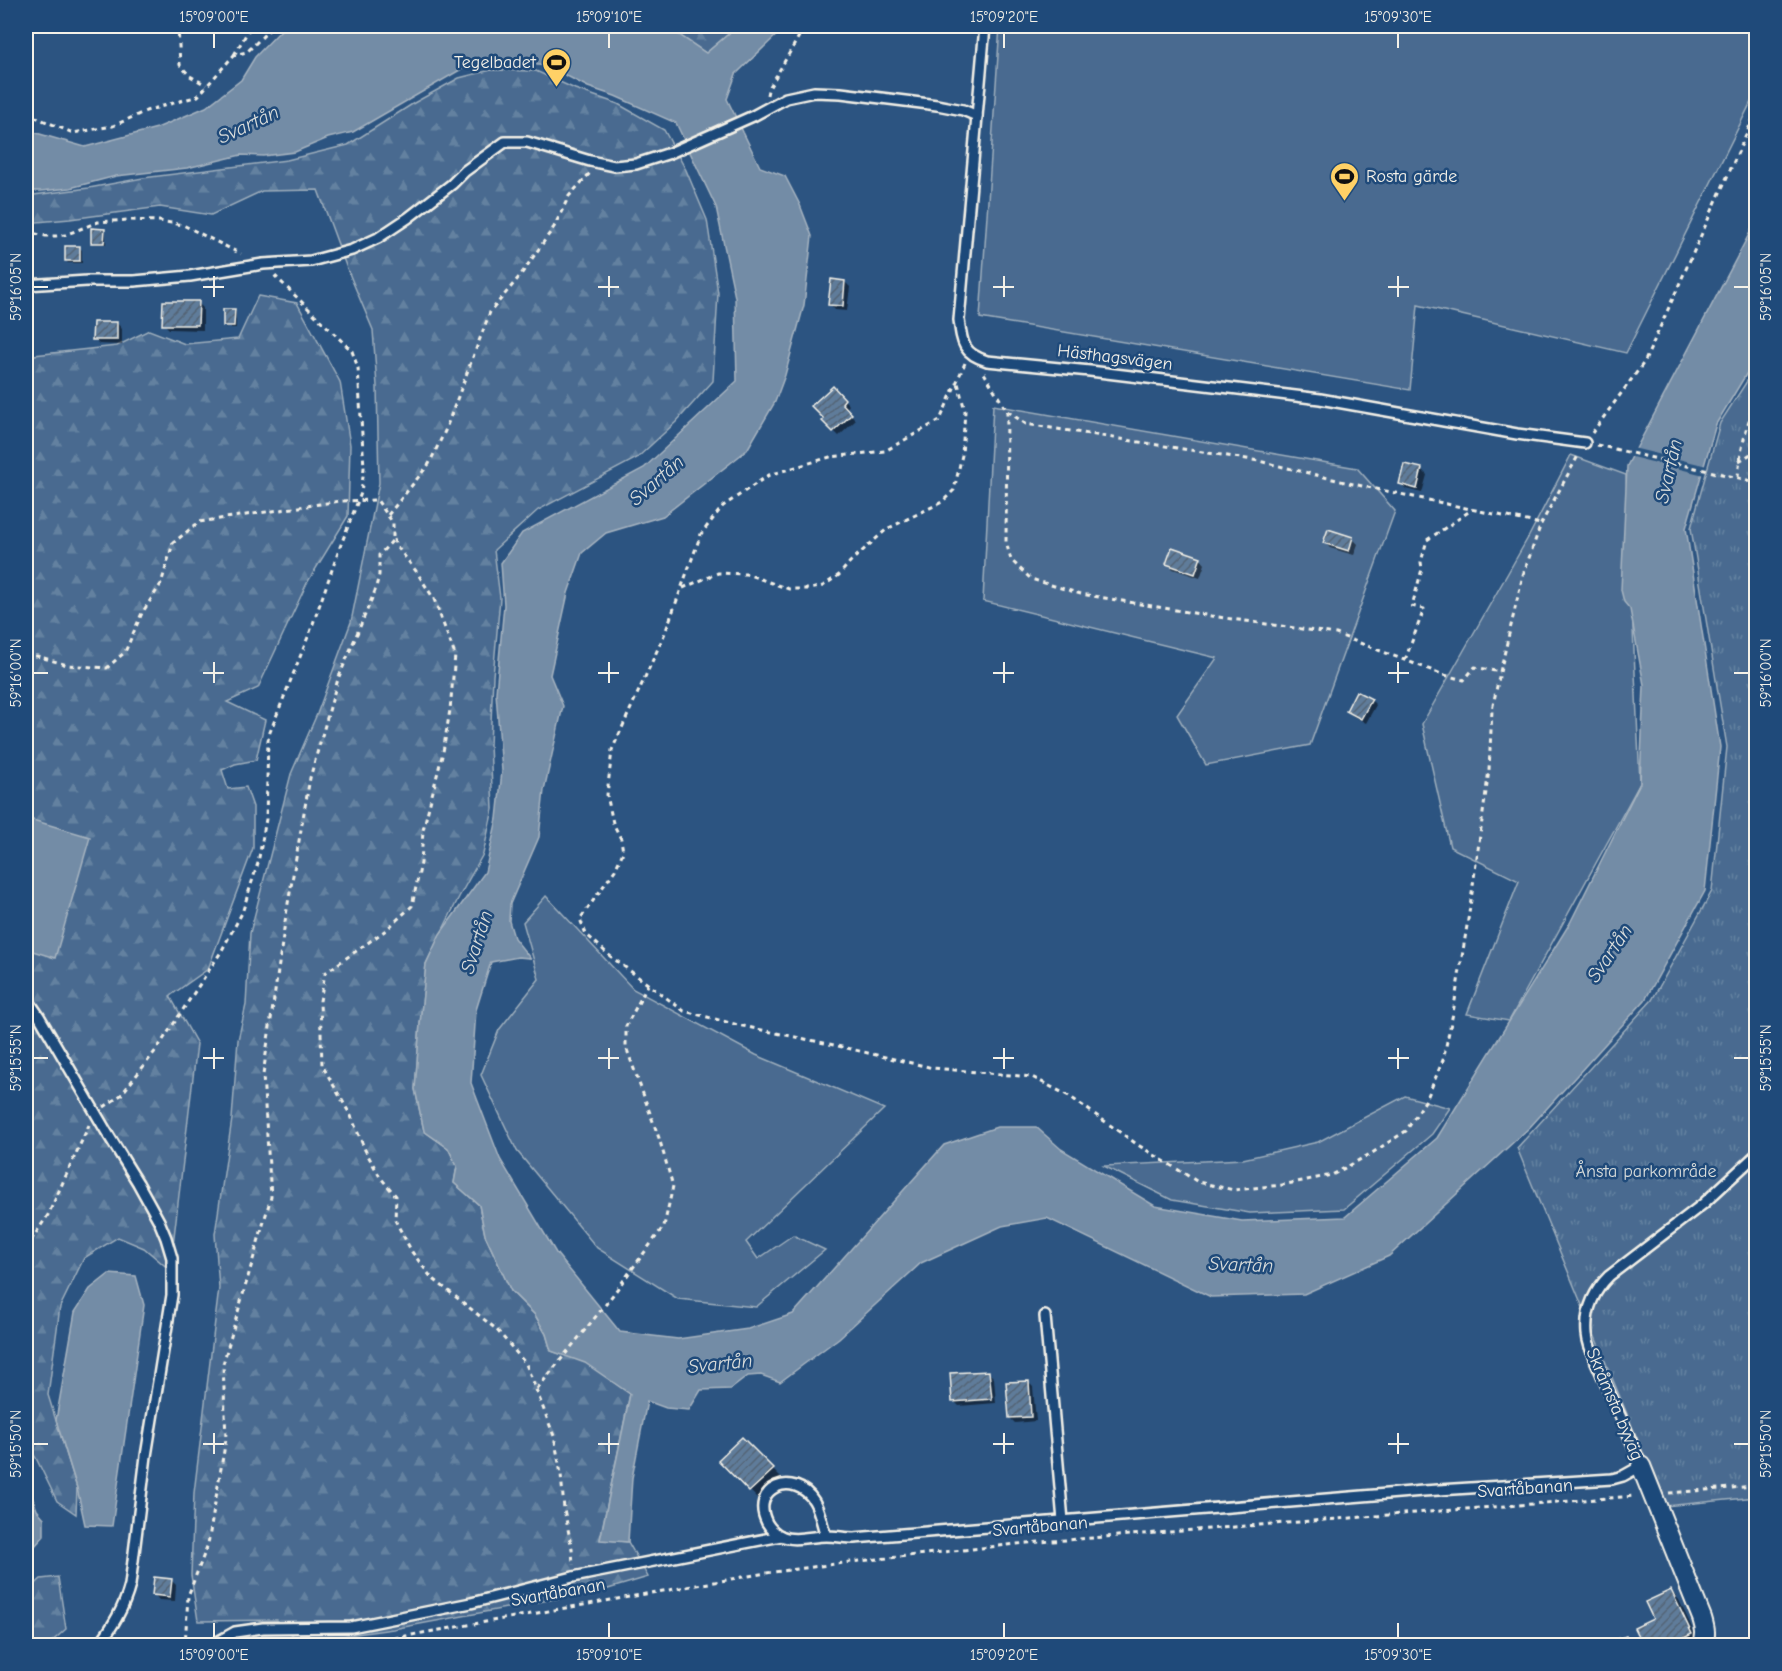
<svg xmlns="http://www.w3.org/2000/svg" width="1782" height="1671" font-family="'Comic Neue',sans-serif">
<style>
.grass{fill:#496b90;stroke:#9eaebc;stroke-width:1.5}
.forest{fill:url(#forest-firs);stroke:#9eaebc;stroke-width:1.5}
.park{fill:url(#park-tufts);stroke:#9eaebc;stroke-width:1.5}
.water{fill:#738ca6;stroke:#a7b4c0;stroke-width:1.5}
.pier{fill:#2c5481}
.shadow{fill:#0007}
.building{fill:url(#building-hatch);stroke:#f4f1e8;stroke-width:1.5}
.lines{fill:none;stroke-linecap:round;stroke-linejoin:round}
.lane-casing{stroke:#f4f1e8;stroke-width:14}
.street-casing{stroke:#f4f1e8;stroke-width:22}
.path{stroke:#f4f1e8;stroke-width:3;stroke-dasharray:4.5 4.5;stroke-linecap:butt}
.lane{stroke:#1f4a7a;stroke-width:9}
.street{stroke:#1f4a7a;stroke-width:18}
.ticks{fill:none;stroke:#f4f1e8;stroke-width:2}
.labels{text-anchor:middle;stroke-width:5;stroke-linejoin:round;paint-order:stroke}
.poi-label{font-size:18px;fill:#f4f1e8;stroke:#1f4a7a;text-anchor:end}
.street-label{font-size:18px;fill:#f4f1e8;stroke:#1f4a7a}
.park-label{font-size:18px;fill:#dadddb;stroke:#1f4a7a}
.water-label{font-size:20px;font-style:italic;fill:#dadddb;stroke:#1f4a7a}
.neatline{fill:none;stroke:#f4f1e8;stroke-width:2}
.ticks-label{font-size:15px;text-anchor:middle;fill:#f4f1e8}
</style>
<defs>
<pattern id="forest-firs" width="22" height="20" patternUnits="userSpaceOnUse" patternTransform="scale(1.5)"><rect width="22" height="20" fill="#496b90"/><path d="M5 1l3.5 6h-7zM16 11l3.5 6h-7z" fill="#6481a0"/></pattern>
<pattern id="park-tufts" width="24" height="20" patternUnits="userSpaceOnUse" patternTransform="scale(1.5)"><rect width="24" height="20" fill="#496b90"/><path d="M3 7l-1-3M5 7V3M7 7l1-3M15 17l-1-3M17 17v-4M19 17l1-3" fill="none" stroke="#6481a0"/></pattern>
<pattern id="building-hatch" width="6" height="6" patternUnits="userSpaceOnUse" patternTransform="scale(1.5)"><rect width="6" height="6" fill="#5e7b9a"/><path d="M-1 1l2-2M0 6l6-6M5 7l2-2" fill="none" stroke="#556474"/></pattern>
</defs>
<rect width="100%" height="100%" fill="#2c5481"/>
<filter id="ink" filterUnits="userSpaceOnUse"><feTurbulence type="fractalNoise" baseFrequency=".0167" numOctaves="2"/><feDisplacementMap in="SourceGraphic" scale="12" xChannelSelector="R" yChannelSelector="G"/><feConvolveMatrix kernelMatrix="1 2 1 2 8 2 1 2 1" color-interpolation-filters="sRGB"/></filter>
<g filter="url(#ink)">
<g class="grass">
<polygon points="1000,26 1756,26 1756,92 1626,353 1418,305 1410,390 980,318"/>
<polygon points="993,405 1357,468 1395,511 1310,745 1206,765 1177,715 1217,658 983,601"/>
<polygon points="1571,455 1626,475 1640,783 1509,1021 1467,1014 1519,881 1450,847 1422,724 1529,536"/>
<polygon points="546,896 633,989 756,1055 884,1109 746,1242 758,1259 793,1235 825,1250 756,1307 678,1299 597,1248 517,1151 481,1075 499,1030 539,979 523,922"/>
<polygon points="1405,1096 1450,1108 1432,1134 1344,1209 1250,1213 1172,1200 1104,1166 1243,1159 1318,1142"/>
</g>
<g class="forest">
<polygon points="666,26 733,26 735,29 706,53"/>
<polygon points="491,70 536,71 575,89 618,104 664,130 686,170 707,220 718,293 713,381 676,422 637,458 538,510 494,550 500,598 493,676 490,745 493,809 483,854 459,897 426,964 420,1024 415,1089 424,1131 448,1148 457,1166 454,1183 479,1205 485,1235 511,1291 535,1315 546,1334 551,1351 585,1362 630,1394 600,1539 628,1542 648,1577 608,1589 393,1629 299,1642 277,1620 198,1621 191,1575 194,1493 219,1288 215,1234 232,1119 238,1040 246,1005 250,933 291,774 317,714 351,622 379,483 377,386 373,330 346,266 318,190 262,191 211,215 160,207 70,219 26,223 26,196 89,188 143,178 287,160 348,145 414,103 459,78"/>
<polygon points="258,296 297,303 340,382 350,445 348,516 307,583 258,688 227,702 265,720 256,760 235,764 222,770 228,789 246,787 253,807 253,848 208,969 170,996 197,1044 170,1270 144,1248 118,1237 84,1258 60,1307 48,1395 77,1488 76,1514 57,1501 36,1458 26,1443 26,373 34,355 117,346 149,330 185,344 238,339"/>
<polygon points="58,1577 66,1629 48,1645 26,1645 26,1593 41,1579"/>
</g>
<polygon class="park" points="1756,367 1756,1497 1665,1506 1517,1148 1652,1000 1712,891 1727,747 1691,528 1720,423"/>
<g class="water">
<polygon points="285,26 666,26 706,53 734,29 733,26 786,26 736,74 727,99 760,167 785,176 800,205 812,236 804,305 785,375 775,402 747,450 663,516 606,533 582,553 568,593 550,675 563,706 544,790 539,837 510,904 509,921 514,938 530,958 518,957 491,962 476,1010 471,1083 500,1159 556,1253 620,1332 678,1339 748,1329 793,1314 944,1145 997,1127 1036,1127 1061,1149 1155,1206 1242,1221 1345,1217 1437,1138 1570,923 1640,783 1644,685 1630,609 1624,602 1621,590 1627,466 1756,221 1756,358 1716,424 1686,528 1720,747 1705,891 1645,1000 1530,1127 1389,1256 1304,1294 1211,1297 1047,1218 1002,1226 921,1263 839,1338 780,1382 761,1375 748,1376 731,1389 701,1390 689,1410 666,1408 647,1401 632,1478 628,1542 600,1540 630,1394 585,1363 551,1351 546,1334 535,1315 511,1291 485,1235 479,1205 454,1183 457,1166 448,1148 424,1131 415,1089 420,1024 426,964 440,934 485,872 497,819 502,771 496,693 504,605 501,563 522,533 644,468 737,381 735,297 716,207 676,123 615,96 588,87 548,66 499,61 465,67 353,132 328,138 295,152 263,156 241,155 187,168 116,176 70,188 41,191 26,191 26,130 85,147 157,128 206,107 241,80 255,57"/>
<polygon points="26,818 90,837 55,958 26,949"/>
<polygon points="109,1274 136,1276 144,1305 112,1526 85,1525 77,1488 56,1420 75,1312 90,1289"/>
<polygon points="26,1480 37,1510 44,1518 44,1536 34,1547 26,1570"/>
</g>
<polygon class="pier" points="1633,448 1707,466 1704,475 1628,456"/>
<g class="shadow">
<polygon points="104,230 106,232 106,244 94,244 92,242"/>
<polygon points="80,248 82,250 82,263 68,263 66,261"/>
<polygon points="845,282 850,287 847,311 835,310 830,304"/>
<polygon points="198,303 203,308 203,330 169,329 164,324"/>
<polygon points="234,310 236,312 236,328 226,328 224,326"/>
<polygon points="117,323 122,329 122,345 99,344 94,339"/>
<polygon points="833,388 849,405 846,409 856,420 839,436 824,421"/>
<polygon points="1405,466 1422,470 1427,475 1422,493 1406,489 1401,484"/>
<polygon points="1329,531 1353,539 1358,544 1354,555 1330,548 1325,543"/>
<polygon points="1200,558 1205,564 1200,578 1173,569 1168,564"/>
<polygon points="1371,700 1376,705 1366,723 1353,716 1347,711"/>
<polygon points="989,1373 994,1378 996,1403 959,1406 954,1401"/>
<polygon points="1028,1382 1033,1387 1036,1421 1015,1423 1010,1418"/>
<polygon points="742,1439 781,1478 758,1499 720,1460"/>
<polygon points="171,1580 176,1585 175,1601 159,1600 154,1594"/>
<polygon points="1671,1591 1679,1600 1699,1643 1693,1646 1644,1646 1655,1620"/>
</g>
<g class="building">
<polygon points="91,228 105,229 104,243 91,243"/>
<rect x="65" y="246" width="15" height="15"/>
<polygon points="831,279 845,281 843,306 828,305"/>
<polygon points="163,301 199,301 198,325 162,325"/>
<polygon points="223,309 235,309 234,326 223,326"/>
<polygon points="93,322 117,322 117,340 92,340"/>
<polygon points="833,386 845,399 842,403 852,414 833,432 822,421 824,419 811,406"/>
<polygon points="1404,464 1422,468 1417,489 1399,484"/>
<polygon points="1328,529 1353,537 1349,551 1323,543"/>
<polygon points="1172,547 1201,557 1195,574 1166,564"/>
<polygon points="1356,691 1372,699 1361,719 1346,711"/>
<polygon points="989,1371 992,1399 952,1402 950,1373"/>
<polygon points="1029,1381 1031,1417 1009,1418 1006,1382"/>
<polygon points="742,1437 774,1469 749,1492 718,1460"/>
<polygon points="154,1577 172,1579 170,1597 152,1595"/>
<polygon points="1671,1590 1692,1634 1668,1646 1643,1646 1634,1628 1653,1619 1645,1602"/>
<polygon points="1626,1636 1629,1646 1598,1646"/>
</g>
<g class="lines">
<defs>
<g id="lane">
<path d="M985 26 959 320C962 343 963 354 987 361L1090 371 1320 399 1517 434 1585 443"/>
<polyline points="26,285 87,281 134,281 190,276 263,264 311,261 352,250 378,238 408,218 452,184 465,171 505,142 527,142 590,161 614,166 636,164 670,153 753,116 786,98 814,92 841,93 937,105 963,110 977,116"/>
<path d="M26 997 39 1016 106 1131 138 1183 159 1221 166 1238 172 1258V1295L146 1456 130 1585C124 1608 113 1626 98 1646"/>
<polyline points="1045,1316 1063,1521"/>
<path d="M826 1536C822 1525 820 1511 814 1501 794 1469 749 1488 767 1523 770 1528 775 1533 781 1536 794 1542 812 1536 826 1536 836 1536 845 1538 854 1538L1423 1491 1612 1479 1623 1476 1641 1466C1630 1435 1614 1404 1601 1373 1596 1361 1588 1348 1587 1334 1585 1311 1593 1292 1609 1276L1703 1204 1756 1155"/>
<polyline points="210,1646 235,1632 263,1628 351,1627 471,1603 573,1577 781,1536"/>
<polyline points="333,1646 360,1644 384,1646"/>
</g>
<path id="street" d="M1641 1466 1702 1618C1705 1628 1707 1636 1702 1646"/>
</defs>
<use href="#lane" class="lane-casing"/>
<use href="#street" class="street-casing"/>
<g class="path">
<polyline points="178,26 180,65 190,76 206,85"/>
<polyline points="177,34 190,26"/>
<polyline points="234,55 251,26"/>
<polyline points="767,95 768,90 805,26"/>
<polyline points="26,113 73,133 113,126 146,111 198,96 234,55 247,52 273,26"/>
<polyline points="26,232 46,236 56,236 65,235 98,222 128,220 159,221 183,225 241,254"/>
<polyline points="965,363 940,420 885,451 830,457 769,475 723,506 701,534 665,633 612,750 607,795 613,823 621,839 623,852 615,870 580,919 586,934 610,956 684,1011 738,1025 829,1044 933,1068 1032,1077 1069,1096 1138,1145 1198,1182 1234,1190 1282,1185 1332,1175 1372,1153 1406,1131 1427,1098 1443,1060 1453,1013 1470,907 1489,770 1492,710 1500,672 1523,575 1541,524 1579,454"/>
<polyline points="984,373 1007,411 1026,424 1259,461 1353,484 1541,524"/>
<polyline points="1007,411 1006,542 1011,560 1031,579 1081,594 1211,616 1336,634 1444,675 1464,680 1475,667 1500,672"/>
<polyline points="1592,433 1645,361 1756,112"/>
<polyline points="1597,445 1756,482"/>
<polyline points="1739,461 1756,451"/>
<path d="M1738 477C1740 452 1746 425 1756 402"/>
<polyline points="388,515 429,464 445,431 490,312 520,276 554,227 569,196 590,173"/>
<polyline points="394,539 395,544 416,571 434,599 455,655 450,710 443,752 423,830 421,863 412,906 386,930 325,973 320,1001 322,1065 351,1116 365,1150 380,1177 396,1196 395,1220 412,1252 431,1277 496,1329 526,1364 554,1436 561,1474 564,1509 572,1549 573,1565"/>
<polyline points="683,588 718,573 746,574 789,589 811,589 823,586 839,575 850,562 887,529 942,502 954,490 962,455 965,411 958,383"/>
<polyline points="26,656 37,656 67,665 107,668 125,652 142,613 161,584 173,543 199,522 340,501 377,500 393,523 393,540 379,555 379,575 375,591 338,679 310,778 286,915 263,1075 271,1197 223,1364 226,1439 208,1544 188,1596 185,1646"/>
<polyline points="1405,660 1424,609 1412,606 1422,569 1421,562 1427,540 1473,509"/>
<polyline points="104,1107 121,1095 157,1049 221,952 242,913 258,863 266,819 268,740 270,732 310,632 340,547 361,493 364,468 358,368 352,351 274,275"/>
<polyline points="26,1248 48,1215 89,1125"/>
<polyline points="537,1389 606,1304 664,1226 673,1186 659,1138 626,1047 626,1026 648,985"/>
<polyline points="1669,1493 1756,1486"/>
<polyline points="394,1638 766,1573 851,1562 1027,1543 1635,1496"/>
</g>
<use href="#lane" class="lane"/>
<use href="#street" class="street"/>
</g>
</g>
<path class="ticks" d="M214 33V48M609 33V48M1004 33V48M1398 33V48M214 276V297M609 276V297M1004 276V297M1398 276V297M33 287H48M203 287H224M598 287H619M993 287H1014M1388 287H1409M1734 287H1749M214 662V683M609 662V683M1004 662V683M1398 662V683M33 673H48M203 673H224M598 673H619M993 673H1014M1388 673H1409M1734 673H1749M214 1048V1069M609 1048V1069M1004 1048V1069M1398 1048V1069M33 1058H48M203 1058H224M598 1058H619M993 1058H1014M1388 1058H1409M1734 1058H1749M214 1433V1454M609 1433V1454M1004 1433V1454M1398 1433V1454M33 1444H48M203 1444H224M598 1444H619M993 1444H1014M1388 1444H1409M1734 1444H1749M214 1623V1638M609 1623V1638M1004 1623V1638M1398 1623V1638"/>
<defs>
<symbol id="stadium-pin" viewBox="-11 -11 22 30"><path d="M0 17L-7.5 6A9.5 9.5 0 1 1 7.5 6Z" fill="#ffd166" stroke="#1f4a7a"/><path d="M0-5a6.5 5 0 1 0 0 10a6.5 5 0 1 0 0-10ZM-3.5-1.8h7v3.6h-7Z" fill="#111"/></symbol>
</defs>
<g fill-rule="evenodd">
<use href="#stadium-pin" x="540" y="46" width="33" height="45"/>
<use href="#stadium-pin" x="1328" y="160" width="33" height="45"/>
</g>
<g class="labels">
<g class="poi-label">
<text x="536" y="68">Tegelbadet</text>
<text x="1366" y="182" text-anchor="start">Rosta gärde</text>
</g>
<g class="street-label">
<text transform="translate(1115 357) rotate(7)" y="6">Hästhagsvägen</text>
<text transform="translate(1615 1404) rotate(67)" y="6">Skråmsta byväg</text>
<text transform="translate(1525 1488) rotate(-4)" y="6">Svartåbanan</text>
<text transform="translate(1040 1526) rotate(-5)" y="6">Svartåbanan</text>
<text transform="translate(558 1592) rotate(-10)" y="6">Svartåbanan</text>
</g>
<g class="park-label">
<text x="1646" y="1177">Ånsta parkområde</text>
</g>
<g class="water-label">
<text transform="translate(248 124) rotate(-25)" y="7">Svartån</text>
<text transform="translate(1668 471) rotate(-77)" y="7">Svartån</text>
<text transform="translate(656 480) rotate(-41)" y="7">Svartån</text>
<text transform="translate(476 942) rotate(-72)" y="7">Svartån</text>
<text transform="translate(1609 953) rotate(-56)" y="7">Svartån</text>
<text transform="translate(1241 1264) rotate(2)" y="7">Svartån</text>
<text transform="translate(720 1363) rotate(-6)" y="7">Svartån</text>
</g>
</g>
<rect width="1782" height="1671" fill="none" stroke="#1f4a7a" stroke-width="66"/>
<rect x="33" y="33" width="1716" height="1605" class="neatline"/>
<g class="ticks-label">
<text x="214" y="22">15°09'00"E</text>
<text x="609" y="22">15°09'10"E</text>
<text x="1004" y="22">15°09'20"E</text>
<text x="1398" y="22">15°09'30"E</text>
<text transform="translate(16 287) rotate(-90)" y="5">59°16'05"N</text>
<text transform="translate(1766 287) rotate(-90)" y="5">59°16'05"N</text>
<text transform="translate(16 673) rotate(-90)" y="5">59°16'00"N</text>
<text transform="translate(1766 673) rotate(-90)" y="5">59°16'00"N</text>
<text transform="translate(16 1058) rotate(-90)" y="5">59°15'55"N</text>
<text transform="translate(1766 1058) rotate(-90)" y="5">59°15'55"N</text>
<text transform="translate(16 1444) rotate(-90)" y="5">59°15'50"N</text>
<text transform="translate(1766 1444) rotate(-90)" y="5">59°15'50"N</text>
<text x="214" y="1660">15°09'00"E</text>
<text x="609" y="1660">15°09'10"E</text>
<text x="1004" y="1660">15°09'20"E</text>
<text x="1398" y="1660">15°09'30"E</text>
</g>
</svg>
